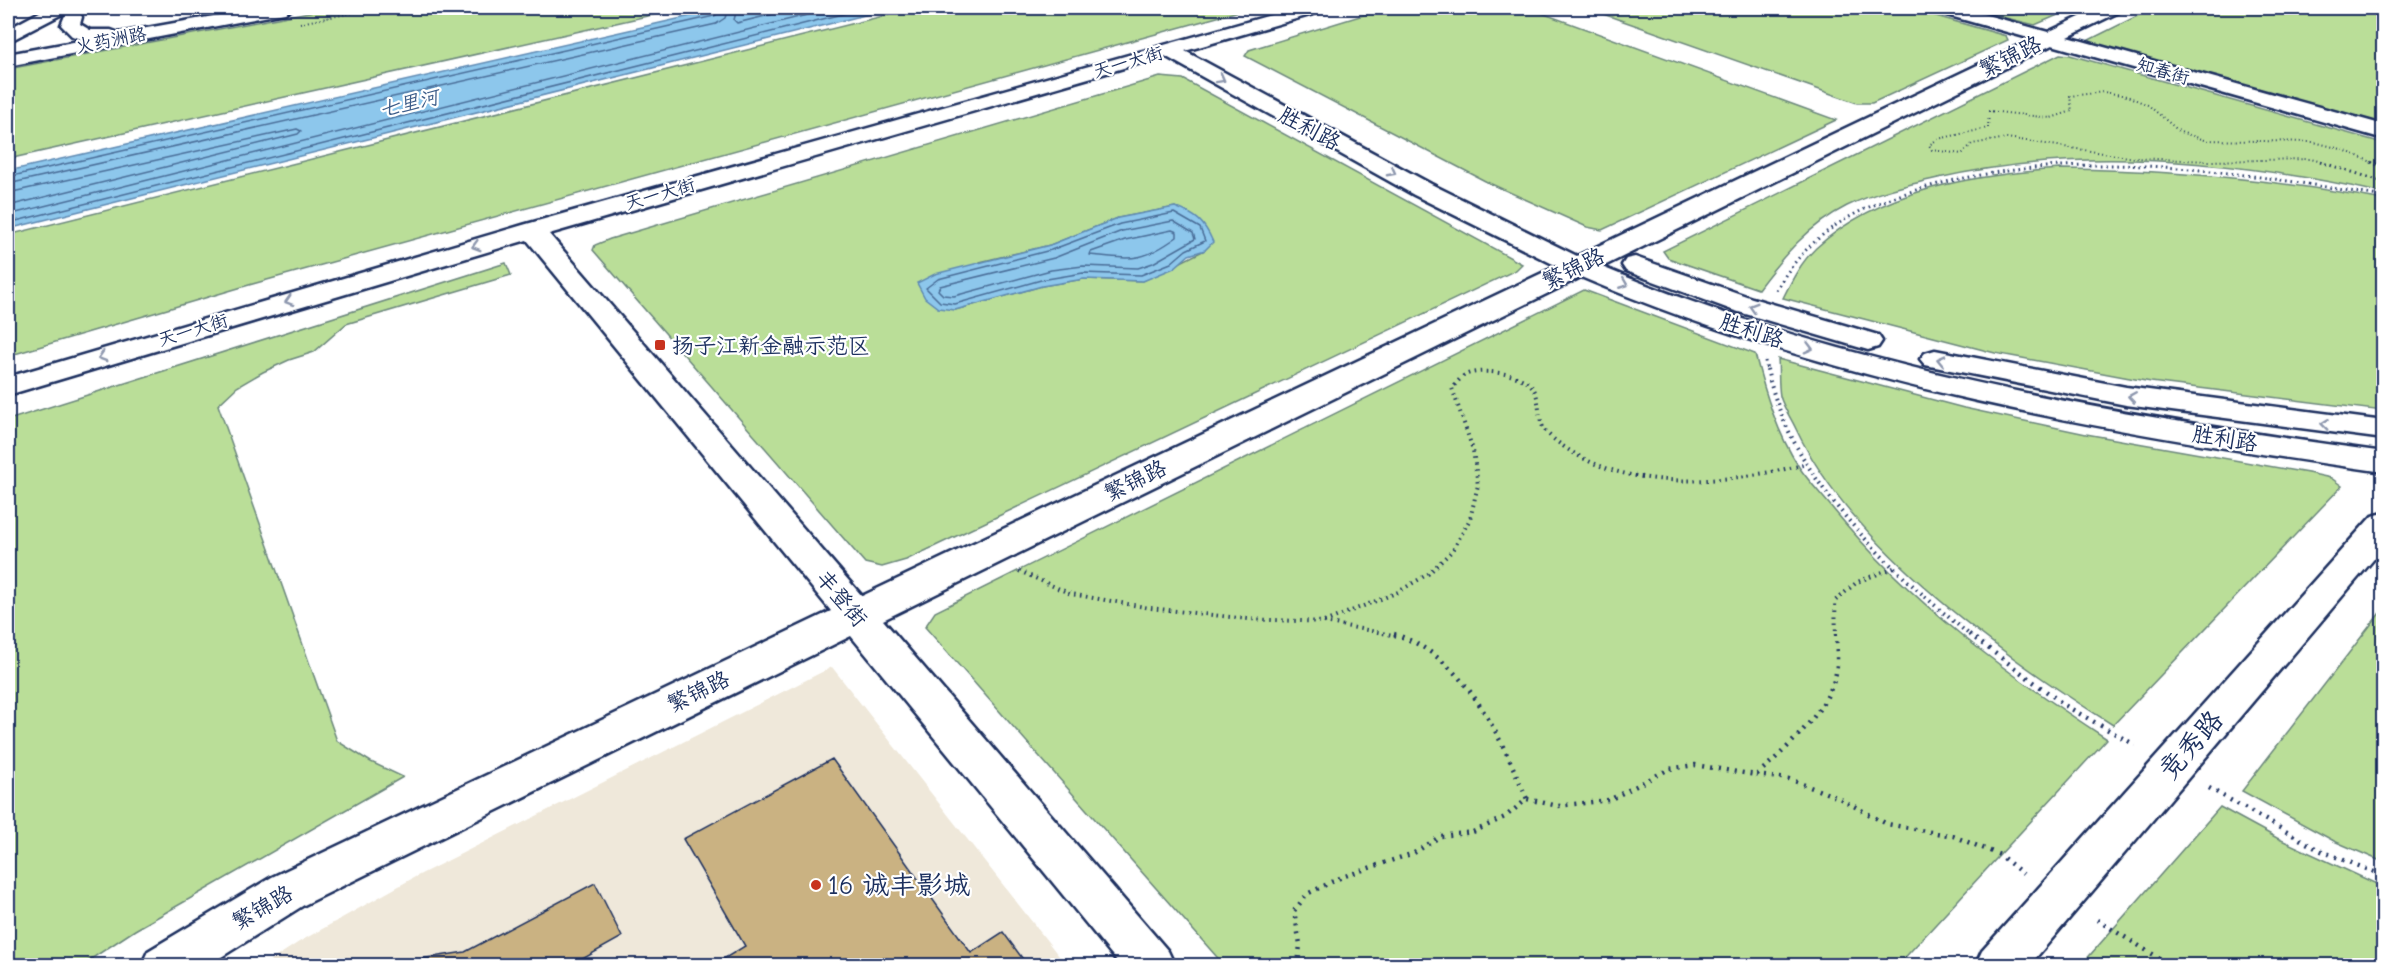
<svg xmlns="http://www.w3.org/2000/svg" width="2391" height="973" font-family="'Comic Neue','LXGW WenKai TC',sans-serif">
<style>
.built{fill:#efe8da}
.green{fill:#bade98;stroke:#6a867b;stroke-width:1.5;fill-rule:evenodd}
.water{fill:#8dc7ec;stroke:#5f8ab3;stroke-width:1.5}
.lines{fill:none;stroke-linecap:round;stroke-linejoin:round}
.shore{stroke:#496c97;stroke-width:1.5}
.building{fill:#cab282;stroke:#1b2f5e;stroke-width:1.5}
.secondary-casing{stroke:#1b2f5e;stroke-width:5}
.path-far3{stroke:#1b2f5e;stroke-width:2;stroke-dasharray:1 3;stroke-linecap:butt}
.path-far2{stroke:#1b2f5e;stroke-width:3;stroke-dasharray:1.5 4;stroke-linecap:butt}
.path-far1{stroke:#1b2f5e;stroke-width:4;stroke-dasharray:1.5 4.5;stroke-linecap:butt}
.path{stroke:#1b2f5e;stroke-width:4.5;stroke-dasharray:2 6;stroke-linecap:butt}
.secondary{fill:#fff;fill-rule:evenodd}
.oneway{stroke:#8d97ae}
.poi-dot{fill:#c8321e;stroke:#fff;stroke-width:2}
.labels{text-anchor:middle;stroke-width:4.5;stroke-linejoin:round;paint-order:stroke}
.far-street-label{font-size:18px;fill:#1b2f5e;stroke:#fff}
.far-water-label{font-size:20px;font-style:italic;fill:#3d5d89;stroke:#fff}
.street-label{font-size:22px;fill:#1b2f5e;stroke:#fff}
.poi-label{font-size:22px;fill:#1b2f5e;stroke:#fff;text-anchor:start}
.near-street-label{font-size:27px;fill:#1b2f5e;stroke:#fff}
.near-poi-label{font-size:27px;fill:#1b2f5e;stroke:#fff;text-anchor:start}
</style>
<rect width="100%" height="100%" fill="#fff"/>
<filter id="ink" filterUnits="userSpaceOnUse"><feTurbulence type="fractalNoise" baseFrequency=".0167" numOctaves="2"/><feDisplacementMap in="SourceGraphic" scale="12" xChannelSelector="R" yChannelSelector="G"/><feConvolveMatrix kernelMatrix="1 2 1 2 8 2 1 2 1" color-interpolation-filters="sRGB"/></filter>
<g filter="url(#ink)">
<polygon class="built" points="832,667 1066,965 262,966 299,942 415,877"/>
<g class="green">
<polygon points="330,8 683,8 8,159 8,69"/>
<polygon points="915,8 1250,8 249,285 8,356 8,235"/>
<polygon points="1386,8 1528,8 1836,120 1602,230 1587,227 1489,183 1245,56 1249,50"/>
<polygon points="1586,8 1908,8 2006,36 2008,40 1872,103 1857,103"/>
<polygon points="1965,8 2074,8 2035,25"/>
<polygon points="2153,8 2383,8 2383,124 2093,44 2089,40"/>
<path d="M2060 54 2070 55 2383 143V193C2240 161 2082 145 1938 178 1907 185 1876 192 1847 206 1809 225 1783 256 1758 289L1668 258 1663 251Z"/>
<path d="M1160 77 1183 79 1522 264 1516 270 906 560 882 567 865 563 593 250 595 245 610 239ZM1175 207 1205 250 1143 281 1084 279 1042 286 955 310 980 262 1050 245 1118 218Z"/>
<path d="M2061 169C2170 170 2276 179 2383 200V411L2151 382 1995 353 1783 298C1792 280 1801 262 1816 248 1880 189 1977 174 2061 169Z"/>
<polygon points="506,263 511,275 346,324 314,352 289,360 263,372 237,387 218,405 337,741 371,762 403,777 135,930 82,965 8,965 8,420"/>
<path d="M1584 290 1755 354C1765 393 1777 433 1799 467 1809 482 1823 496 1834 510 1910 603 2007 674 2107 739L1898 965H1224L925 627 935 612Z"/>
<path d="M1778 359 1964 408 2086 434 2308 473 2331 478 2342 486 2113 725C2003 656 1853 548 1796 429 1791 418 1783 407 1780 396 1778 384 1779 371 1778 359Z"/>
<polygon points="2383,609 2383,862 2334,841 2242,791"/>
<polygon points="2220,807 2277,838 2383,887 2383,965 2089,966 2084,962"/>
</g>
<g class="water">
<polygon points="726,8 893,8 8,229 8,171"/>
<path d="M1175 207C1196 215 1204 221 1213 242L1205 250 1189 255 1174 268 1143 281 1084 279 1042 286 955 310 938 308 925 298 917 283 935 274 1050 245 1118 218Z"/>
</g>
<g class="lines">
<g class="shore">
<polyline points="737,8 734,20 737,23 798,8"/>
<polyline points="8,177 714,16 719,13 720,8"/>
<polyline points="8,184 716,24 725,18 728,8"/>
<polyline points="8,193 297,129 301,131 298,134 8,206"/>
<polygon points="1174,213 1200,228 1205,241 1186,250 1171,263 1141,275 1083,273 1041,280 955,304 940,302 926,288 938,279 1051,250 1120,224"/>
<polyline points="8,215 835,8"/>
<polygon points="1173,221 1193,233 1195,239 1153,263 1138,268 1083,266 1051,270 954,296 943,295 938,290 940,286 1054,258 1122,231"/>
<polyline points="8,223 867,8"/>
<path d="M1172 230 1177 232V237C1141 263 1132 259 1090 255L1091 252 1125 240Z"/>
</g>
</g>
<g class="building">
<polygon points="832,759 971,953 1003,932 1028,966 712,966 745,946 683,839"/>
<polygon points="595,883 622,937 570,966 375,966 465,952"/>
</g>
<g class="lines">
<defs>
<g id="secondary">
<polygon points="47,8 69,8 66,12 8,42 8,29"/>
<polygon points="258,8 294,8 285,13 8,66 8,54 84,40 72,36 61,25 66,13 80,13 82,17 80,24 90,30 111,30 119,33"/>
<path d="M1296 8H1323L1320 12 1185 51 1431 184 1577 256 2032 39 1936 12 1933 8H1961L2048 32 2099 8H2122L2119 12 2068 37 2384 125V139L2052 45 1602 267C1849 370 2119 416 2384 452V472C2114 434 1833 385 1581 277L883 620 1168 951 1175 966H1121L851 636 304 905 207 966H141L148 951 272 877 831 611 527 240 8 395V377L523 225ZM1165 56 1414 195 1557 266 862 596 549 234Z"/>
<polygon points="1635,257 1752,298 1878,335 1882,341 1878,347 1868,350 1732,310 1626,271 1622,265 1626,259"/>
<polygon points="1935,350 2126,387 2384,421 2384,439 2126,405 1925,365 1920,359 1925,353"/>
<polygon points="2384,513 2384,547 2029,966 1975,966 1982,951 2372,516"/>
</g>
</defs>
<use href="#secondary" class="secondary-casing"/>
<g class="path-far3">
<polyline points="300,23 378,8"/>
<polyline points="2325,163 2311,159 2209,161 2135,158 2007,138 1972,144 1962,154 1932,150 1929,145 1938,139 1988,128 1989,111 2051,118 2072,111 2070,96 2104,92 2127,96 2148,105 2180,132 2205,140 2314,142 2341,149 2374,163"/>
</g>
<g class="path-far2">
<polyline points="2320,162 2384,182"/>
<polyline points="2371,162 2384,168"/>
<path d="M1776 290C1813 226 1868 202 1938 184 2086 147 2236 171 2384 197"/>
<polyline points="1765,361 1767,371"/>
</g>
<g class="path-far1">
<path d="M1767 369C1792 481 1886 565 1971 636"/>
<path d="M1019 571 1071 594 1150 608 1248 619 1324 622 1398 592 1428 574 1453 550 1470 519 1478 485 1473 450 1452 388C1456 384 1460 378 1465 375 1479 368 1514 373 1527 382 1545 394 1533 421 1549 435 1619 497 1725 484 1807 464"/>
<polyline points="1324,622 1398,636"/>
<polyline points="1836,636 1835,601 1857,582 1896,567"/>
</g>
<g class="path">
<path d="M1394 634C1466 657 1499 735 1527 799"/>
<polyline points="1969,634 2066,706 2135,745"/>
<polyline points="1756,775 1789,779 1839,798 1887,824 1953,836 2000,855 2023,874"/>
<polyline points="2209,788 2319,850 2384,876"/>
<polyline points="2097,920 2172,966"/>
<path d="M1298 966 1300 944 1294 911 1307 894 1342 877 1414 853 1441 836 1473 832 1505 817 1527 799 1558 806 1609 800 1669 769 1695 765 1756 775C1783 753 1826 712 1835 677 1839 663 1836 648 1836 634"/>
</g>
<use href="#secondary" class="secondary"/>
</g>
<defs><path id="oneway-chevron" d="M-2-3.5L2.5 0L-2 3.5" fill="none" stroke-width="1.6" stroke-linecap="round" stroke-linejoin="round" transform="scale(1.5)"/></defs>
<g class="oneway">
<use href="#oneway-chevron" transform="translate(1221 79) rotate(29)"/>
<use href="#oneway-chevron" transform="translate(1392 172) rotate(28)"/>
<use href="#oneway-chevron" transform="translate(476 246) rotate(164)"/>
<use href="#oneway-chevron" transform="translate(1624 284) rotate(22)"/>
<use href="#oneway-chevron" transform="translate(289 301) rotate(163)"/>
<use href="#oneway-chevron" transform="translate(1753 307) rotate(-163)"/>
<use href="#oneway-chevron" transform="translate(1809 348) rotate(15)"/>
<use href="#oneway-chevron" transform="translate(102 357) rotate(163)"/>
<use href="#oneway-chevron" transform="translate(1941 360) rotate(-167)"/>
<use href="#oneway-chevron" transform="translate(2132 397) rotate(-171)"/>
<use href="#oneway-chevron" transform="translate(2325 424) rotate(-173)"/>
</g>
</g>
<g class="poi-dot">
<rect x="654" y="339" width="12" height="12" rx="3"/>
<circle cx="816" cy="885" r="6"/>
</g>
<g class="labels">
<g class="far-street-label">
<text transform="translate(111 40) rotate(-11)" y="6">火药洲路</text>
<text transform="translate(1128 62) rotate(-16)" y="6">天一大街</text>
<text transform="translate(2163 71) rotate(16)" y="6">知春街</text>
<text transform="translate(660 194) rotate(-16)" y="6">天一大街</text>
<text transform="translate(193 330) rotate(-17)" y="6">天一大街</text>
</g>
<g class="far-water-label">
<text transform="translate(409 103) rotate(-13)" y="7">七里河</text>
</g>
<g class="street-label">
<text transform="translate(2010 56) rotate(-26)" y="8">繁锦路</text>
<text transform="translate(1310 128) rotate(28)" y="8">胜利路</text>
<text transform="translate(1573 268) rotate(-26)" y="8">繁锦路</text>
<text transform="translate(1752 330) rotate(18)" y="8">胜利路</text>
<text transform="translate(2225 438) rotate(9)" y="8">胜利路</text>
<text transform="translate(1135 480) rotate(-26)" y="8">繁锦路</text>
<text transform="translate(842 598) rotate(50)" y="8">丰登街</text>
<text transform="translate(698 691) rotate(-26)" y="8">繁锦路</text>
<text transform="translate(262 907) rotate(-30)" y="8">繁锦路</text>
</g>
<g class="poi-label">
<text x="672" y="353">扬子江新金融示范区</text>
</g>
<g class="near-street-label">
<text transform="translate(2191 745) rotate(-49)" y="9">竞秀路</text>
</g>
<g class="near-poi-label">
<text x="828" y="894">16 诚丰影城</text>
</g>
</g>
<rect width="2391" height="973" fill="none" stroke="#fff" stroke-width="30"/>
<rect x="15" y="15" width="2361" height="943" fill="none" stroke="#1b2f5e" stroke-width="2" filter="url(#ink)"/>
</svg>
